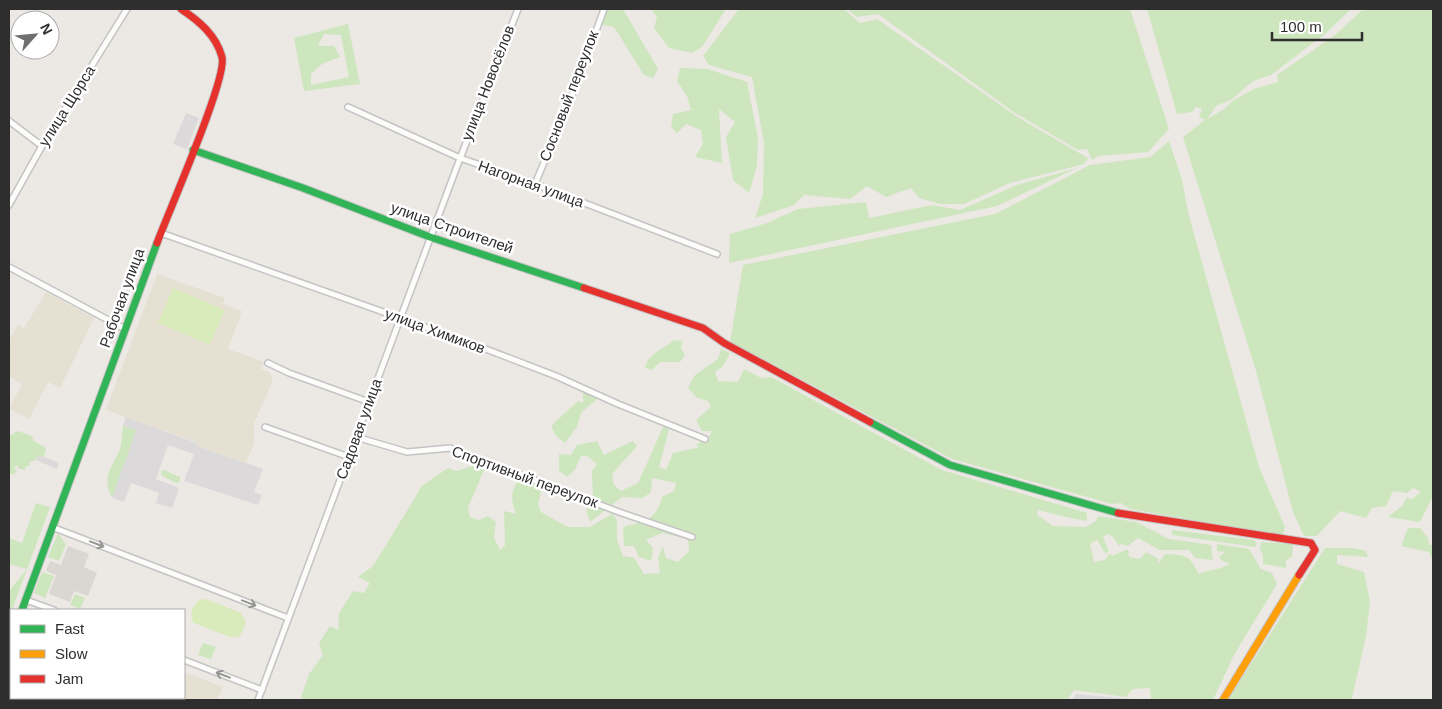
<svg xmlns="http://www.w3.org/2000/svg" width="1442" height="709" font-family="Helvetica,sans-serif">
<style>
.industrial{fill:#dcd9db}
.education{fill:#e6e0d3}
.green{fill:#cee6be;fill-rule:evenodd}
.pitch{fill:#d9eabb}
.plaza{fill:#dad6d2}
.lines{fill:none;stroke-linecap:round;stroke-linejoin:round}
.street-casing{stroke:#c5c4c5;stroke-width:8}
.fast-casing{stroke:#c5c4c5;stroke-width:9}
.slow-casing{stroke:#c5c4c5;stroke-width:9}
.jam-casing{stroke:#c5c4c5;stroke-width:9}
.street{stroke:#fcfcfb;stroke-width:5}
.fast{stroke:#30b455;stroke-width:7}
.slow{stroke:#ff9f0a;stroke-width:7}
.jam{stroke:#e5322d;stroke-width:7}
.oneway{stroke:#959594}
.labels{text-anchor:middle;stroke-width:5;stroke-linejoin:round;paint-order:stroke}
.street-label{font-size:15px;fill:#2e2e2e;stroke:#fff}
</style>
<rect width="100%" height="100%" fill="#ece8e4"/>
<g class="industrial">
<polygon points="186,113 199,118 187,149 173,144"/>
<polygon points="126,417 197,443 197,446 263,469 254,492 262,495 258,505 184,481 194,454 168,445 156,479 179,488 172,508 156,503 159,493 131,483 124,502 112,498 136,430 123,426"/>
<polygon points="38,455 59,463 57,469 36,460"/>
<polygon points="1076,694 1145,700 1072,700"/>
<polygon points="56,698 94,698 93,700 56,700"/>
</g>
<g class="education">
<polygon points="157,274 225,298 223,304 242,311 228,349 264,362 261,369 270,373 273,380 254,423 254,443 246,463 197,446 197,442 106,410"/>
<polygon points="46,292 94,318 60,388 48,382 29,419 9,409 22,384 9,377 9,340 18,325 24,328"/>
<polygon points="184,672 223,687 217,700 115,700 115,698 184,698"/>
</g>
<g class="green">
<polygon points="605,9 623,9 658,69 653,78 644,75 614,27 600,24"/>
<polygon points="651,9 726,9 702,47 692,53 669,48 654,28 657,17"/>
<polygon points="739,9 844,9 860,23 877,19 1019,118 1088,158 1084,164 1010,183 964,204 940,204 919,198 911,188 886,197 867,186 850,199 804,195 794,205 755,218 763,194 764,143 752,77 709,65 703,56"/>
<polygon points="847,9 1130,9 1169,129 1148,152 1099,156 1092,160 1087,149 1078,150 1015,113 878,14 857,17"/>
<polygon points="1147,9 1351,9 1326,33 1271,75 1253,81 1231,100 1217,105 1207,119 1223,110 1234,100 1254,89 1278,82 1277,75 1335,35 1361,11 1377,9 1433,9 1433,496 1420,522 1388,517 1402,506 1407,497 1411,500 1421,492 1413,488 1407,493 1393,491 1386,506 1372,508 1366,518 1340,511 1317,536 1304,536 1293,512 1256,371 1183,137 1205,120 1199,117 1202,109 1196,107 1192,112 1177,114"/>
<path d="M348 24 360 84 304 91 294 38ZM324 34 341 35 349 77 311 85V74L322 64 340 57 334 46H318Z"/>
<polygon points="680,68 708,69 747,82 758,138 757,166 749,193 733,180 726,137 735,122 719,109 722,163 695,157 703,144 701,130 686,124 677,133 671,127 673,114 691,110 687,96 677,81"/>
<polygon points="1169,141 1182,180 1189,216 1259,467 1285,527 1283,536 1130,509 1121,503 1112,504 952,459 730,342 743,265 995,214 1090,165 1150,157"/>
<polygon points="1077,168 997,206 729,263 730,234 767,223 798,209 866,202 869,218 932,205 960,210 1017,185"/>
<path d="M674 340 682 341 681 348 685 355 680 362H660L652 370 645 368C649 352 662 350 674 340Z"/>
<path d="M721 349 730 353 723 366 715 372 718 381 738 382 744 369 761 378 771 377 942 470 1087 513V521L1066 517 1038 510 1037 515 1053 526 1086 527 1096 521 1098 516 1136 522 1169 539 1211 545 1213 560 1195 558 1189 550H1159L1138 538 1128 546 1121 544 1119 546 1113 537 1108 534 1103 537 1109 552 1105 553 1097 540 1090 544 1094 562 1105 560 1110 553 1112 556 1128 549 1129 557 1140 559 1146 552 1159 559 1158 562 1159 563 1165 554C1187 555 1189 555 1199 574 1210 569 1220 570 1230 564L1222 561 1219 557 1225 552 1217 551V544L1249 549 1261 569 1272 573 1277 584 1235 653 1213 700H1151L1150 688 1133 689 1126 697 1074 690 1067 700H305L301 697 309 674 323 655 319 643 330 626 338 630 339 613 353 591 364 593 370 583 358 577 373 566 422 486 448 468 456 471 473 466 484 470 468 508 470 517 479 520 488 516 496 522 494 538 500 550 505 546 504 511 516 514C510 497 510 490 522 476L542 489 538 504 541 512 568 527H590L612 514 617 520V540L623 556 634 558 644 574 660 573 658 557 663 547 666 558 678 562 689 551 688 539 662 533 646 540 653 548 651 561 639 557 634 546H624L623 527C643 522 657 520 662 497L674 491 676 483 652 478 651 492 643 498 622 497 590 522 586 510 593 504 592 471 597 464 587 456H581L575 470 567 477 559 471V454L571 455 577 445 597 441 604 455 633 441 637 446 612 474 614 485 621 491 638 483 664 425 670 426 659 467 666 470 673 453 700 447 696 445 711 435V431H702L696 420 711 407 708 401 697 398 688 388 695 375 718 359Z"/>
<polygon points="593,390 597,399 581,413 577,427 565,443 556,436 551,426 578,401 583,403 583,394"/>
<path d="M123 426 136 430 112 498C100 473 115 467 121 445 122 439 122 432 123 426Z"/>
<polygon points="18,431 32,436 34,441 46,448 44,457 38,455 36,460 30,462 30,466 26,466 25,470 17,468 18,466 16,465 14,469 17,470 14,475 9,473 9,436"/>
<polygon points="164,470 180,477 180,481 177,483 162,476 161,472"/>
<polygon points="36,503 50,507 12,610 9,608 9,591 27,569 9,564 9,538 22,543"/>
<polygon points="1408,528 1420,528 1428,538 1429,544 1433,545 1433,562 1429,552 1401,546"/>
<polygon points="1172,530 1254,540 1257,544 1255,547 1172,535"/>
<polygon points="58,533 66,544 59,561 48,557"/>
<polygon points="1261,542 1293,544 1292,557 1286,560 1286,568 1263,564 1263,555 1260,549"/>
<polygon points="1325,548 1353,548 1366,551 1368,557 1337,555 1337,564 1364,572 1370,601 1366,636 1353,694 1351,700 1228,700"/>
<polygon points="42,572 54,576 45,598 34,593"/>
<polygon points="75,594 85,598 80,609 70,605"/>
<polygon points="203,643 216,647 211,659 198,655"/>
</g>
<g class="pitch">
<polygon points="173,288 225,310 210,345 158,323"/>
<path d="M206 599 241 613 246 622 241 634 238 637H230L194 623C188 616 193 606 199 600Z"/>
</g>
<polygon class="plaza" points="68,546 89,554 84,567 97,573 88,596 74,591 70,602 49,594 56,575 46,571 50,561 61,565"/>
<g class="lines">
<defs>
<g id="street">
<polyline points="348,107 460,158 535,184 717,254"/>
<polyline points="9,121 42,146"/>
<polyline points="535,184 578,81 604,9"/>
<polyline points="9,205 42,146 127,9"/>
<polyline points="161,233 465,341 556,376 618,404 705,439"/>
<polyline points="9,267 125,329"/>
<polyline points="268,363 289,373 369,402"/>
<polyline points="265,427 349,457"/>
<polyline points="356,437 407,452 450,448 619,512 692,537"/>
<polyline points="52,527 288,618"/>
<polyline points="26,600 54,610"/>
<polyline points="9,615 11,616"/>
<polyline points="184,660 262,690"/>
<polyline points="109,700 110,698"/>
<polyline points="258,700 456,169 518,9"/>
</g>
<g id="fast">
<polyline points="193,150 303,188 430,237 584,288"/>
<polyline points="870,422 950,465 1118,513"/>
<polyline points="22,610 157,243"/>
<polyline points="9,645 11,638"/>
</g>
<polyline id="slow" points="1223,700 1299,575"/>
<g id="jam">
<path d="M157 243C168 213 228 77 222 57 216 35 199 21 181 9"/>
<polyline points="584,288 703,328 724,343 870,422"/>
<polyline points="1118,513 1311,543 1315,550 1299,575"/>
</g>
</defs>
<use href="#street" class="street-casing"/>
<use href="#fast" class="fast-casing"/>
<use href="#slow" class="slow-casing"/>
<use href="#jam" class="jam-casing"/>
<use href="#street" class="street"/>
<use href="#fast" class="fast"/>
<use href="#slow" class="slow"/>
<use href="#jam" class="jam"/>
</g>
<defs><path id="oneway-shaft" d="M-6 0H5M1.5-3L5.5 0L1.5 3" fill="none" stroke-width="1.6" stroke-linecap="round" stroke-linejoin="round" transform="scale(1.25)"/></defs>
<g class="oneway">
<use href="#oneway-shaft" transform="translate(97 544) rotate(21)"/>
<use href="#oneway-shaft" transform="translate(249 603) rotate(21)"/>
<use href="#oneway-shaft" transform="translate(223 675) rotate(-159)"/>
</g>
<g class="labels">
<g class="street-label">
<text transform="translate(488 83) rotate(-69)" y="5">улица Новосёлов</text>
<text transform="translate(569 96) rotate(-69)" y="5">Сосновый переулок</text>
<text transform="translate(67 106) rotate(-58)" y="5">улица Щорса</text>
<text transform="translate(531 184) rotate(20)" y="5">Нагорная улица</text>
<text transform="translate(452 228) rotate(19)" y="5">улица Строителей</text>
<text transform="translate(122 298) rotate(-70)" y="5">Рабочая улица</text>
<text transform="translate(435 331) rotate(20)" y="5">улица Химиков</text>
<text transform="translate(359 429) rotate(-70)" y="5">Садовая улица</text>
<text transform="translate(525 477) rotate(20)" y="5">Спортивный переулок</text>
</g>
</g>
<rect width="1442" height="709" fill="none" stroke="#2e2e2e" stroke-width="20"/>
<rect x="10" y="609" width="175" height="90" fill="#ffffff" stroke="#ababab"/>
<rect x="20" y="625" width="25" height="8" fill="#30b455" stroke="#ababab"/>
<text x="55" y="634" font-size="15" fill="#2e2e2e">Fast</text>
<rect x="20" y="650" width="25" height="8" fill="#ff9f0a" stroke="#ababab"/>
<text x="55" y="659" font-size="15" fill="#2e2e2e">Slow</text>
<rect x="20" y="675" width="25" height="8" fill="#e5322d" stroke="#ababab"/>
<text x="55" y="684" font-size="15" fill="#2e2e2e">Jam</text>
<g transform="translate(35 35) rotate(63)"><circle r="24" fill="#ffffff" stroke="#ababab"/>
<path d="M0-4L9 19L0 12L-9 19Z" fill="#706f6e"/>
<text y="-8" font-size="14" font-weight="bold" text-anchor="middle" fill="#2e2e2e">N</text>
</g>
<path d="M1272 32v8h90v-8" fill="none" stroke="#2e2e2e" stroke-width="2.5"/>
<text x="1280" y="32" font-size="15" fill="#2e2e2e" stroke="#ffffff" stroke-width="4" paint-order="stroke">100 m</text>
</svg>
